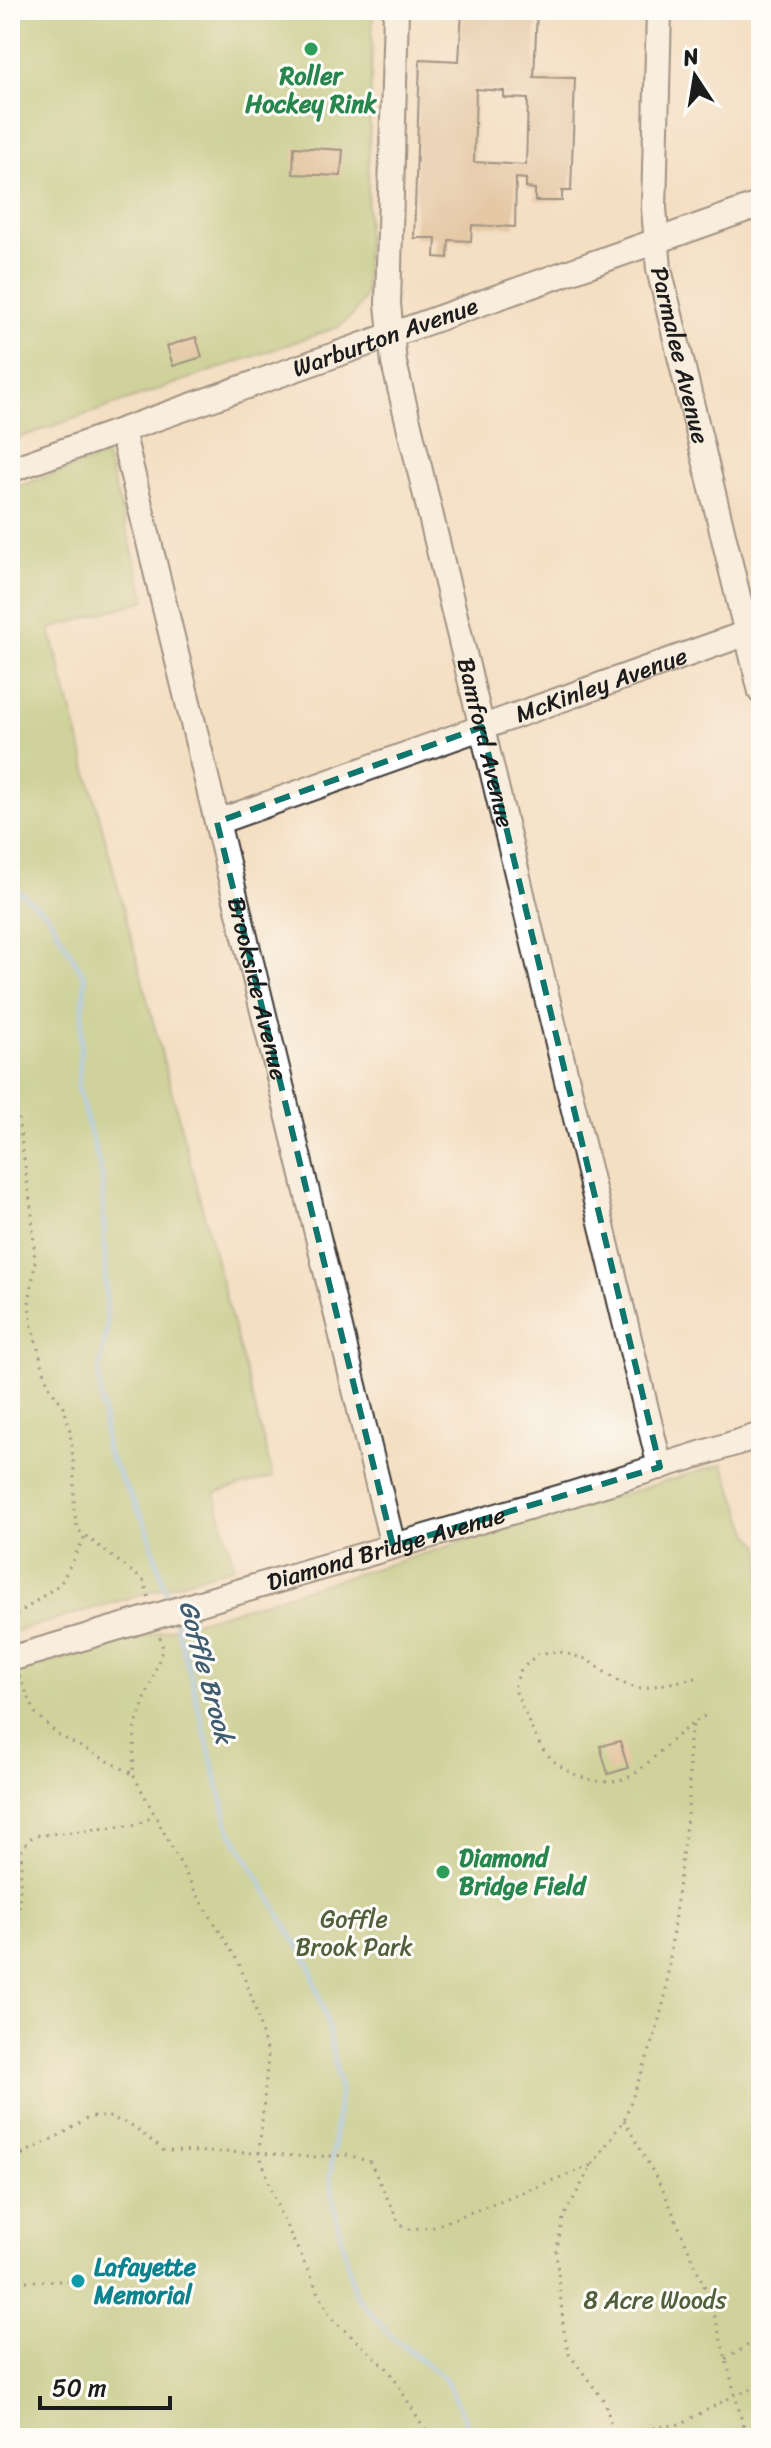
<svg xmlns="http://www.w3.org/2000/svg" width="771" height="2448" font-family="Sriracha,sans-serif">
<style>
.green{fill:#a2c46c;stroke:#5f7044;stroke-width:2}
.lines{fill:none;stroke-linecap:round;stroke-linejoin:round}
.stream{stroke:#77bced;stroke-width:5}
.building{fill:#d2ae83;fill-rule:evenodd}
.minor-casing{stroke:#3c3935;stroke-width:28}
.path{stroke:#3c3935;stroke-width:3;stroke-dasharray:2 6;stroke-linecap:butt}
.minor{stroke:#fff;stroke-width:24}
.minor-bridge-casing{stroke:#3c3935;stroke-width:28;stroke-linecap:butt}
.minor-bridge{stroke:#fff;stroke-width:24}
.marked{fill:none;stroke:#0f766e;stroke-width:6;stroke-dasharray:16 10;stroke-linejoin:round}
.leisure-dot{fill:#2e9e5b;stroke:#fdfcf7;stroke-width:3}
.culture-dot{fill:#0f9aa8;stroke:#fdfcf7;stroke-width:3}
.labels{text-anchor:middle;stroke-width:6;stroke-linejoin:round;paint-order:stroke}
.leisure-label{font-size:24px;font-weight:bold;fill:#27864d;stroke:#fdfcf7}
.street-label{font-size:24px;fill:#1c1c1c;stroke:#fdfcf7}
.park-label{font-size:24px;fill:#525f3c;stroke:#fdfcf7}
.culture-label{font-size:24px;font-weight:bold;fill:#0d838f;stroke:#fdfcf7;text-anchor:start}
.water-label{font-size:26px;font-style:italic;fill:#405c70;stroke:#fdfcf7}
</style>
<rect width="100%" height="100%" fill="#fdfcf7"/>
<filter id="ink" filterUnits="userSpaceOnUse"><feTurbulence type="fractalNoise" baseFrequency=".0125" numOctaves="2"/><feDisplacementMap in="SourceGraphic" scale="16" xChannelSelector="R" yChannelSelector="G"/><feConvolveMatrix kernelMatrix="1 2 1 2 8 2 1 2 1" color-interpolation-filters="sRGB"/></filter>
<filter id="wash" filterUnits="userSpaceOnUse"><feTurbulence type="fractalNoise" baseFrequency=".006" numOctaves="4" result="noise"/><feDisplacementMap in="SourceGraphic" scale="32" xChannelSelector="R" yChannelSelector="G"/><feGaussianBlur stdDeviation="1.8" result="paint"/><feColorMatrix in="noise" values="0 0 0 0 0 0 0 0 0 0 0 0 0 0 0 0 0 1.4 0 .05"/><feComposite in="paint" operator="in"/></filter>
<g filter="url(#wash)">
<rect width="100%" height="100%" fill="#f4dfc3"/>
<g class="green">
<polygon points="10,10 373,10 365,297 353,315 338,327 10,441"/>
<polygon points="106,456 146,600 50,629 273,1477 215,1493 234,1567 10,1633 10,489"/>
<polygon points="723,1464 750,1534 761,1545 761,2438 10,2438 10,1674 209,1618"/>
</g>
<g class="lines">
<g class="stream">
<polyline points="10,884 48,915 85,978 78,1088 102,1175 107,1327 99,1374 106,1450 146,1525 170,1605"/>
<polyline points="174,1618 190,1674 229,1828 310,1966 328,2026 340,2090 330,2178 336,2215 355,2294 389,2334 445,2379 474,2438"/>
</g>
</g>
<g id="blocks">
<g class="building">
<path d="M462 10H537L534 77 575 78 571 191H562V201H535V189L526 188V179L516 178 515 227 472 225 471 241 449 240 448 258 435 257 436 238H414L420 59 459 61ZM476 89 504 91V98L528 99 526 165 474 162Z"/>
<polygon points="294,147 343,150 341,176 293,174"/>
<polygon points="196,337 202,357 173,366 167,346"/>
<polygon points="620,1741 628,1768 608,1774 600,1746"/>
</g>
</g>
</g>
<g filter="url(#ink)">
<use href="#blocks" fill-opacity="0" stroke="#3c3935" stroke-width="2"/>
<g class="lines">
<defs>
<g id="minor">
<path id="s1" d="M396 10 388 304 394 363 660 1467"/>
<path id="s2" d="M659 10 654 208 659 269 761 692"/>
<path id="s3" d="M122 431 393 1546"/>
<path id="s4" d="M10 470 761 204"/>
<path id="s5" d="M217 822 761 628"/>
<path id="s6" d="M200 1603 572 1494 761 1435"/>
<polyline points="10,1659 130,1624"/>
</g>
</defs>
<use href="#minor" class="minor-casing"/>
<g class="path">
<polyline points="10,1063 32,1214 35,1264 29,1304 32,1327 48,1385 64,1407 70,1431 74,1468 74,1511 78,1530 144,1581 149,1599"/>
<polyline points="10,1630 17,1615 61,1583 85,1536"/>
<polyline points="160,1637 163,1648 135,1728 133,1774 195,1891 239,1963 254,2004 268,2057 259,2153 280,2213 331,2318 389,2370 430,2438"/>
<polyline points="19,1676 36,1714 58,1735 133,1774"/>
<path d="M696 1678 639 1689 619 1682 586 1659 557 1651 537 1654 520 1671 514 1688C523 1707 530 1728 540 1745 558 1774 607 1795 637 1772 661 1753 681 1727 709 1714"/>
<polyline points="10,2091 22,1848 33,1836 136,1825 155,1816"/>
<polyline points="624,2120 664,2192 711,2302 743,2425 744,2438"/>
<polyline points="10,2122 22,2154"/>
<polyline points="22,2154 64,2133 89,2117 109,2117 133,2126 164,2151 259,2153 308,2157 349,2155 370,2162 399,2223 410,2229 433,2227 592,2165"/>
<polyline points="10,2281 11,2173 22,2154"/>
<polyline points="10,2281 78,2281"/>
<polyline points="726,2359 761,2337"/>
<polyline points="614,2434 680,2424 735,2395 761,2386"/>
<polyline points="615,2438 605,2402 569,2354 564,2332 556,2252 563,2218 592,2165 624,2120 653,2042 665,1997 689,1799 689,1741 694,1721"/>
</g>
<use href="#minor" class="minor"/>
<defs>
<polyline id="minor-bridge" points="130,1624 200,1603"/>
</defs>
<use href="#minor-bridge" class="minor-bridge-casing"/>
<use href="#minor-bridge" class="minor-bridge"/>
</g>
</g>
<path d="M0 0H771V2448H0ZM482 727 660 1467 393 1546 217 822Z" fill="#f4dfc3" fill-opacity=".55" fill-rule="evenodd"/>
<path class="marked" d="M482 727 660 1467 393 1546 217 822Z"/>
<g class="leisure-dot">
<circle cx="311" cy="49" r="8"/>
<circle cx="443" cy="1872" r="8"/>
</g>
<circle class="culture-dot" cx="78" cy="2281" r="8"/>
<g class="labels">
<g class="leisure-label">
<text x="311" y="84">Roller<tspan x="311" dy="28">Hockey Rink</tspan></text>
<text x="459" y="1866" text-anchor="start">Diamond<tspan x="459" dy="28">Bridge Field</tspan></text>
</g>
<g class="street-label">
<text dy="8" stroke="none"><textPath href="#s4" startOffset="398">Warburton Avenue</textPath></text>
<text dy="8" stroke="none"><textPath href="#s2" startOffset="348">Parmalee Avenue</textPath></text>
<text dy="8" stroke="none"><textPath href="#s5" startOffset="408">McKinley Avenue</textPath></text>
<text dy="8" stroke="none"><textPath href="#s1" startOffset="744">Bamford Avenue</textPath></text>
<text dy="8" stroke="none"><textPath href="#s3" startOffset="574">Brookside Avenue</textPath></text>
<text dy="8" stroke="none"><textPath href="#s6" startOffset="194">Diamond Bridge Avenue</textPath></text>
</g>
<g class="park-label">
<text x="354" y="1927">Goffle<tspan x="354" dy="28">Brook Park</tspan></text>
<text x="655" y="2308">8 Acre Woods</text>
</g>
<g class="culture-label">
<text x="94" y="2275">Lafayette<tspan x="94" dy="28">Memorial</tspan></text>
</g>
<g class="water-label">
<text transform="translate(207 1672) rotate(75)" y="9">Goffle Brook</text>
</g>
</g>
<rect width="771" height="2448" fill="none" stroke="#fdfcf7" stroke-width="40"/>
<g transform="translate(695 76) rotate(348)" stroke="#fdfcf7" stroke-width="6" paint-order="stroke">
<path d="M0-6L14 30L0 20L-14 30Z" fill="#1c1c1c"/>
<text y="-12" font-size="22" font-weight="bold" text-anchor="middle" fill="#1c1c1c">N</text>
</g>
<path d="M40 2396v12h130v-12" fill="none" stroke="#1c1c1c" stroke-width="4"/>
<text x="52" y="2396" font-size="24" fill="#1c1c1c" stroke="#fdfcf7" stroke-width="6" paint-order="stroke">50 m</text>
</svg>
